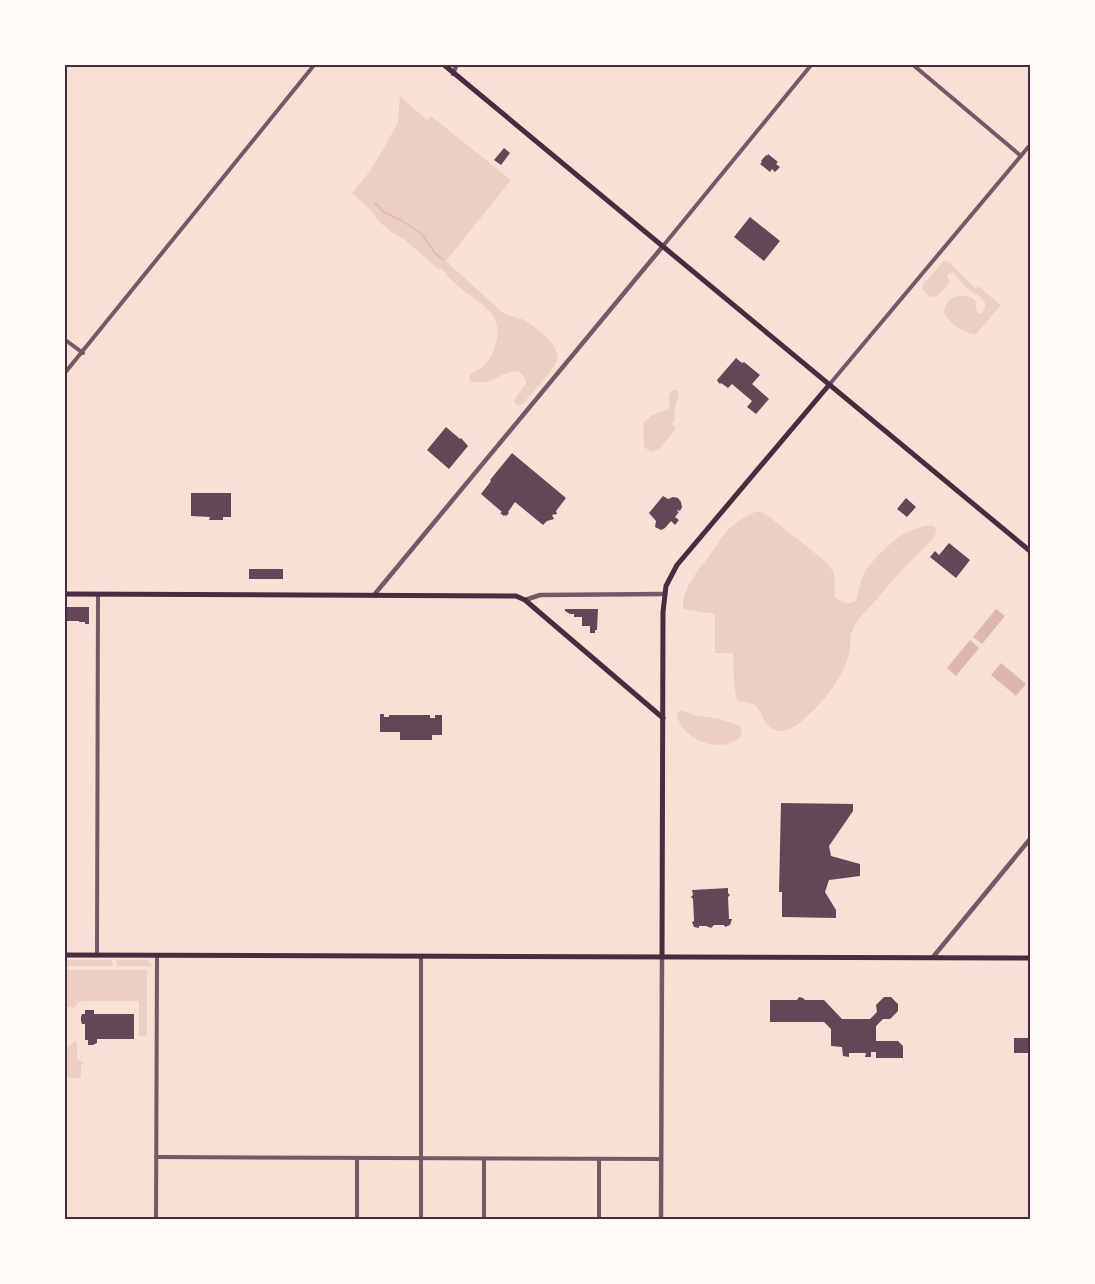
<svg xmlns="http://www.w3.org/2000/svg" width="1095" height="1284" font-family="'Libre Baskerville',serif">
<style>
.green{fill:#ebcfc5}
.water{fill:#dcb8b0}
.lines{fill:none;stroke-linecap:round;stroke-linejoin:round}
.stream{stroke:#dcb8b0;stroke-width:1.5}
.building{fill:#644757}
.minor{stroke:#755966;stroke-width:4}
.tertiary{stroke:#755966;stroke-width:4.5}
.secondary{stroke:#4a2c40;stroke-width:5}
.neatline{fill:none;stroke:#4a2c40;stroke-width:2}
</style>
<rect width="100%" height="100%" fill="#f7e1d7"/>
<g class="green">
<path d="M400 96 427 120 431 116 511 180 446 261 502 312C511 318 520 317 527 322 538 329 561 346 557 361 554 369 529 396 522 405H518L515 404 514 400 526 383C521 359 499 379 486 382 481 383 476 382 472 382L469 379 470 374C473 372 478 370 482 367 495 356 503 331 493 316 484 303 468 295 457 285 451 280 446 274 441 268L439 270 404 239 392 233 383 225 376 218 374 213 352 193 370 171 384 148 398 122Z"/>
<path d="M944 261H947L950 263 976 289 978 286 1001 305 976 334C964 334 950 324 944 313 944 297 963 291 975 300L977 312 979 314 982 313C992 300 976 295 967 288 962 284 958 278 954 273L948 274 947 276 950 282C943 289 940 297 930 297L922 288 923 284Z"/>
<path d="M675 390 678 391 679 395 674 409 675 420 672 424 675 427V430L659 449 651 452 644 447 643 423 652 415 669 409C671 403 667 396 672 391Z"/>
<path d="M755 512H761L767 515 826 562 834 573 835 597C842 603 848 605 856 601 859 589 861 576 869 566 877 556 892 541 903 534 911 529 947 515 933 539 913 558 894 578 877 599 870 607 862 614 856 623 848 636 852 646 848 658 839 683 823 703 803 720 797 725 791 730 783 731 763 732 765 714 755 705 750 702 743 702 737 701L734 683 733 653H715V614L683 609C682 585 701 569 713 550 718 544 721 537 727 531 735 522 745 517 755 512Z"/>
<path d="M682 710 694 715 720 719 740 726 742 734C727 757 679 741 677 713Z"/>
<polygon points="65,960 112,960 113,966 65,966"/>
<polygon points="116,960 147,960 153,966 117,966"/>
<polygon points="65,970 147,970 147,1036 139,1036 139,1001 83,1001 77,1004 74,1008 65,1006"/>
<polygon points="75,1041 77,1044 77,1060 84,1062 81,1065 81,1078 68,1078 68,1075 65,1075 65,1050"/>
</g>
<g class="water">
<polygon points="996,609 1005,616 982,644 973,637"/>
<polygon points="970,640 979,648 956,676 947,668"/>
<polygon points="1001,663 1026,684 1016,696 991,675"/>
</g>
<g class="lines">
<polyline class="stream" points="375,203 385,213 401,220 422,234 435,253 443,260"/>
</g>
<g class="building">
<polygon points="504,148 510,153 501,165 494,160"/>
<polygon points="768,154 778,162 776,164 780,167 775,172 772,169 770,172 760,164 762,162 761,161 766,155 767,156"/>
<polygon points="750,217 780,241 764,261 734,237"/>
<polygon points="736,358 742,363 744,362 760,375 752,384 769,399 756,414 747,407 752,401 732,384 728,388 721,383 720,384 718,382 717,380"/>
<polygon points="446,427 460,439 461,438 468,446 449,469 427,450"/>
<polygon points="512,453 566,498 556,511 557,514 552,515 554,519 547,521 543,525 515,502 508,512 509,513 506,516 505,515 504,516 500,513 502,512 481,494 491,481 490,480"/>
<polygon points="191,493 231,493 231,517 223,517 223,520 209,520 210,517 191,516"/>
<polygon points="663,496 668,499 673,497 678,498 681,502 682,507 680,511 678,510 677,511 679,512 675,517 679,520 675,525 671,521 665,528 661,530 655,527 656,521 649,513"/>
<polygon points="906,498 916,507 907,517 897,509"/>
<polygon points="949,543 970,560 956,578 930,557 935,551 939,555"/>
<rect x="249" y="569" width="34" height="10"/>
<polygon points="64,607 89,607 89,624 85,624 85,622 79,622 79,621 64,621"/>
<polygon points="565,609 598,609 597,630 595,630 595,633 590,633 590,626 582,626 582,617 574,617 574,614 570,614 565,611"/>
<polygon points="380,714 384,714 384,717 389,717 389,715 430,715 430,718 435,718 435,715 442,715 442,735 432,735 432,740 400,740 400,732 380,732"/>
<polygon points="781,803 853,804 853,811 829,846 831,856 860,864 860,876 829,880 825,892 836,910 836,918 782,917 782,892 779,892"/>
<polygon points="728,888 728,893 730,895 728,897 729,919 732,919 730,925 725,927 724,925 714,925 711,928 706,926 699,926 699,928 694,927 692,922 694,921 693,899 691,897 693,895 692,890"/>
<polygon points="799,997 803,998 805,1000 824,1000 842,1019 870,1019 877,1012 876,1005 884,997 891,997 898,1004 898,1011 890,1019 883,1019 876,1026 876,1041 898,1041 903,1046 903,1058 876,1058 876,1052 871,1052 871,1057 865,1057 866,1053 849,1053 849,1057 843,1056 842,1047 831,1046 831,1029 824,1022 770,1022 770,1000 797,1000"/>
<polygon points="85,1010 94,1010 94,1014 134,1014 134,1039 97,1039 97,1043 93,1045 88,1045 88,1040 85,1040 85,1024 82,1024 81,1021 81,1017 82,1014 85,1014"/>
<rect x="1014" y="1038" width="16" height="15"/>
</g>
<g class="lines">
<g class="minor">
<polyline points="912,64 1021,156"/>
<polyline points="663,246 812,64"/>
<polyline points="64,339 83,353"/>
<polyline points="64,374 315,64"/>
<polyline points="829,385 1030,145"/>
<polyline points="97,955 98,594"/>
<polyline points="156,1157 661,1159"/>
<polyline points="599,1159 599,1220"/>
<polyline points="156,1220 157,955"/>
<polyline points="357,1220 357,1158"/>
<polyline points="421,1220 421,956"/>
<polyline points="484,1220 484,1159"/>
</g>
<g class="tertiary">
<polyline points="453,74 457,64"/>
<polyline points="374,595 663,246"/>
<polyline points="525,600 540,595 664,594"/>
<polyline points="933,957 1030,839"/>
<polyline points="661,1220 662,956"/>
</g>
<g class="secondary">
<polyline points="443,64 1030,551"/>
<polyline points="64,594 516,596 525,600 663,718"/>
<polyline points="64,955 1030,958"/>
<polyline points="662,956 663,612 666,586 677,565 829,385"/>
</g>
</g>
<rect width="1095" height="1284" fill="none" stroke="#fffaf5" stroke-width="132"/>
<rect x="66" y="66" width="963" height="1152" class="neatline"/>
</svg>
